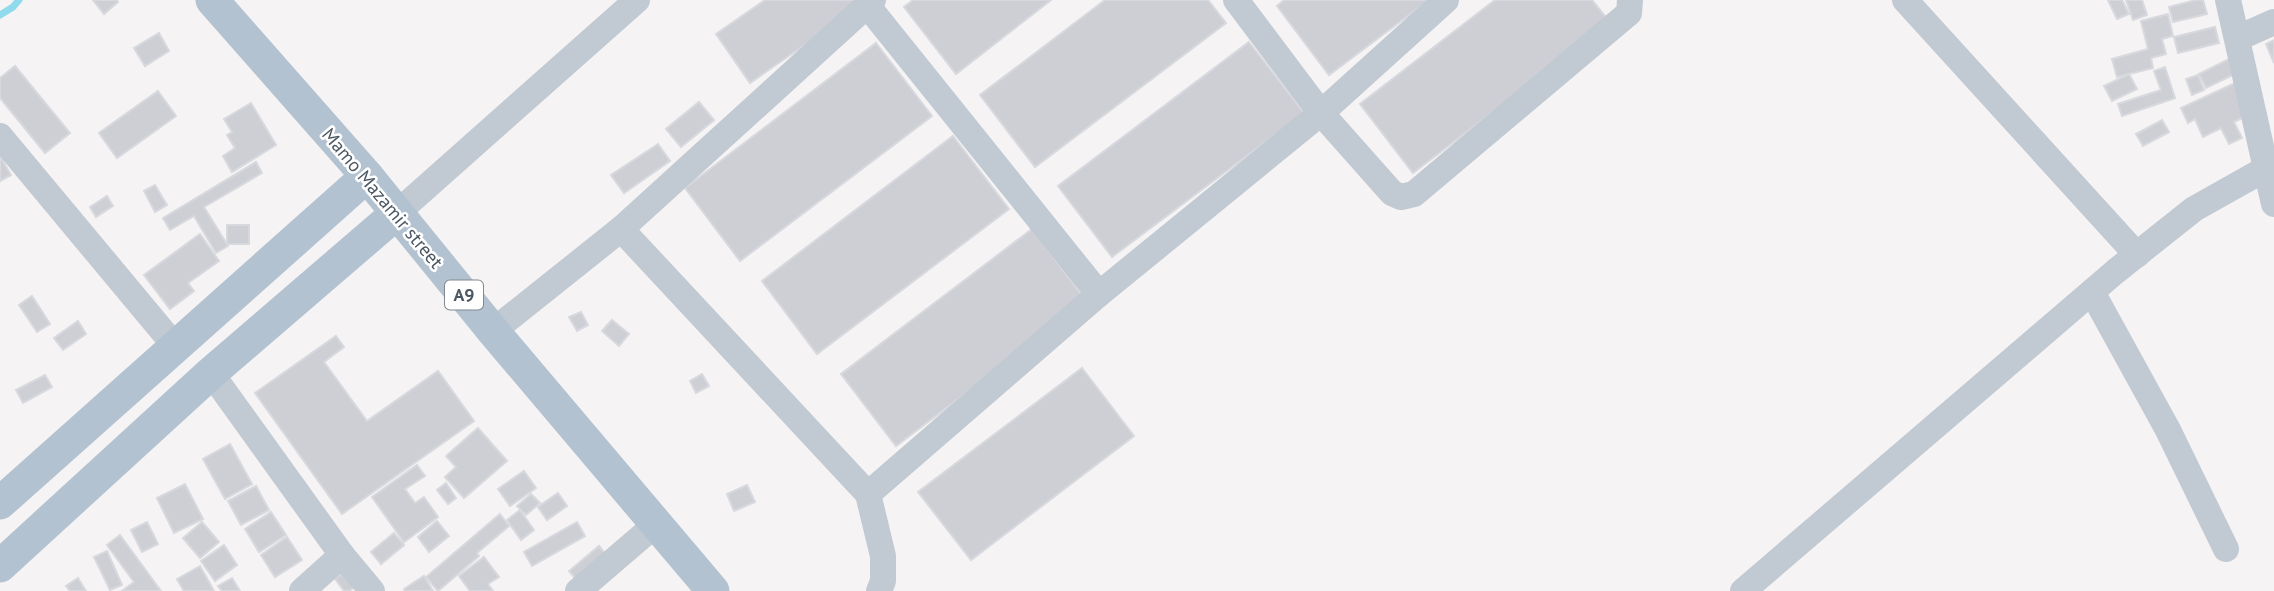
<svg xmlns="http://www.w3.org/2000/svg" width="2274" height="591" font-family="'PT Sans',sans-serif">
<style>
.lines{fill:none;stroke-linecap:round;stroke-linejoin:round}
.stream{stroke:#90daee;stroke-width:7}
.building{fill:#cdcfd5;stroke:#d7d9de;stroke-width:2}
.minor{stroke:#c1cad2;stroke-width:26}
.major{stroke:#b3c2d1;stroke-width:33}
.labels{text-anchor:middle;stroke-width:5;stroke-linejoin:round;paint-order:stroke}
.shield{fill:#fff;stroke:#808990;stroke-width:2}
.shield-label{font-size:18px;font-weight:bold;fill:#4a5661}
.street-label{font-size:19px;fill:#4a5661;stroke:#fff}
</style>
<rect width="100%" height="100%" fill="#f5f3f3"/>
<g class="lines">
<polyline class="stream" points="0,15 13,7 19,0"/>
</g>
<g class="building">
<polygon points="93,0 117,0 118,2 104,14"/>
<polygon points="765,0 869,0 750,83 716,34"/>
<polygon points="913,0 1051,0 956,74 904,7"/>
<polygon points="1105,0 1208,0 1226,23 1035,167 980,95"/>
<polygon points="1284,0 1429,0 1329,75 1277,6"/>
<polygon points="1495,0 1592,0 1610,22 1413,173 1360,104"/>
<polygon points="2108,0 2122,0 2129,14 2117,19"/>
<polygon points="2126,0 2142,0 2147,15 2133,20"/>
<polygon points="2196,0 2203,0 2207,14 2173,22 2169,7"/>
<polygon points="2168,14 2173,36 2162,39 2166,54 2151,58 2153,68 2117,77 2112,59 2148,49 2141,21"/>
<polygon points="2215,27 2219,43 2178,53 2174,37"/>
<polygon points="159,33 169,51 145,66 134,48"/>
<polygon points="2274,40 2274,63 2266,44"/>
<polygon points="1249,42 1304,113 1112,257 1058,186"/>
<polygon points="876,43 932,116 740,261 685,188"/>
<polygon points="2233,57 2241,71 2206,88 2199,74"/>
<polygon points="15,66 70,133 45,153 0,98 0,78"/>
<polygon points="2165,67 2175,98 2122,116 2118,104 2161,90 2154,71"/>
<polygon points="2129,74 2137,89 2112,101 2104,86"/>
<polygon points="2198,75 2204,90 2192,95 2186,79"/>
<polygon points="2237,82 2252,113 2234,122 2242,138 2229,144 2221,128 2203,137 2195,119 2188,123 2181,108"/>
<polygon points="158,91 176,116 117,158 99,133"/>
<polygon points="699,102 714,120 681,147 666,129"/>
<polygon points="251,103 276,145 232,172 223,156 235,148 227,135 232,132 224,119"/>
<polygon points="2162,120 2169,132 2143,146 2136,134"/>
<polygon points="953,136 1009,209 817,354 762,281"/>
<polygon points="658,144 670,161 624,193 611,175"/>
<polygon points="0,156 11,175 0,181"/>
<polygon points="256,162 262,173 204,207 228,246 216,253 194,216 170,230 163,218"/>
<polygon points="155,185 167,205 155,212 144,191"/>
<polygon points="107,196 113,206 96,217 90,207"/>
<rect x="227" y="225" width="22" height="19"/>
<polygon points="1032,229 1087,302 896,446 841,374"/>
<polygon points="200,234 219,261 188,283 194,291 170,309 144,275"/>
<polygon points="32,296 50,324 37,332 19,305"/>
<polygon points="581,312 588,325 577,331 569,317"/>
<polygon points="612,320 629,334 619,346 602,331"/>
<polygon points="78,321 86,334 63,350 54,338"/>
<polygon points="336,336 344,347 324,362 367,421 438,371 474,421 342,514 255,393"/>
<polygon points="1082,368 1134,436 971,560 918,492"/>
<polygon points="702,374 709,386 696,393 690,381"/>
<polygon points="45,375 52,387 23,403 16,390"/>
<polygon points="478,428 507,461 464,498 445,477 456,467 446,456"/>
<polygon points="230,444 252,484 225,499 203,459"/>
<polygon points="417,465 425,476 405,489 415,503 424,497 438,517 404,542 372,497"/>
<polygon points="524,471 536,488 510,506 498,489"/>
<polygon points="446,483 456,498 448,504 437,490"/>
<polygon points="185,484 203,519 174,533 157,498"/>
<polygon points="747,485 755,502 734,511 727,494"/>
<polygon points="256,486 269,510 241,525 228,501"/>
<polygon points="558,493 567,506 547,520 538,507"/>
<polygon points="531,494 540,503 526,515 517,506"/>
<polygon points="520,510 534,530 521,540 507,520"/>
<polygon points="271,512 286,535 259,552 245,529"/>
<polygon points="500,514 509,526 477,553 479,556 438,591 426,577"/>
<polygon points="437,521 449,536 429,552 418,537"/>
<polygon points="147,522 158,544 142,552 131,530"/>
<polygon points="202,522 219,542 200,558 183,538"/>
<polygon points="577,522 585,536 532,566 524,552"/>
<polygon points="394,533 404,545 381,564 371,552"/>
<polygon points="120,535 161,591 122,591 134,582 107,545"/>
<polygon points="287,537 302,560 275,577 261,555"/>
<polygon points="224,545 237,565 215,581 201,561"/>
<polygon points="599,546 618,569 586,591 569,571"/>
<polygon points="107,551 122,585 110,590 94,557"/>
<polygon points="484,557 499,577 488,584 493,591 470,591 459,576"/>
<polygon points="200,566 214,591 184,591 177,579"/>
<polygon points="345,571 356,586 349,591 344,591 335,579"/>
<polygon points="424,576 433,591 405,591 404,589"/>
<polygon points="78,578 86,591 70,591 66,586"/>
<polygon points="232,578 240,591 222,591 218,586"/>
</g>
<g class="lines">
<g class="minor">
<polyline points="1236,0 1321,113 1392,193 1401,197 1414,194 1629,13 1630,0"/>
<polyline points="1905,0 2137,255"/>
<polyline points="2228,0 2274,204"/>
<polyline points="867,5 1099,294"/>
<polyline points="2238,38 2274,22"/>
<polyline points="0,136 175,346"/>
<polyline points="397,213 637,0"/>
<polyline points="621,229 868,494 883,556 883,581 879,591"/>
<polyline points="2092,292 2168,430 2226,549"/>
<polyline points="493,331 621,229 873,0"/>
<polyline points="211,373 342,555 372,591"/>
<polyline points="868,494 1099,294 1321,113 1446,0"/>
<polyline points="302,591 342,555"/>
<polyline points="578,591 655,525"/>
<polyline points="1743,591 2116,271 2194,209 2274,164"/>
</g>
<g class="major">
<polyline points="212,0 367,176 493,331 713,591"/>
<polyline points="0,503 367,176"/>
<polyline points="0,566 211,373 397,213"/>
</g>
</g>
<g class="labels">
<rect class="shield" x="445" y="280.5" width="38" height="29" rx="5"/>
<g class="shield-label">
<text x="464" y="301">A9</text>
</g>
<g class="street-label">
<text transform="translate(383 198) rotate(50)" y="7">Mamo Mazamir street</text>
</g>
</g>
</svg>
